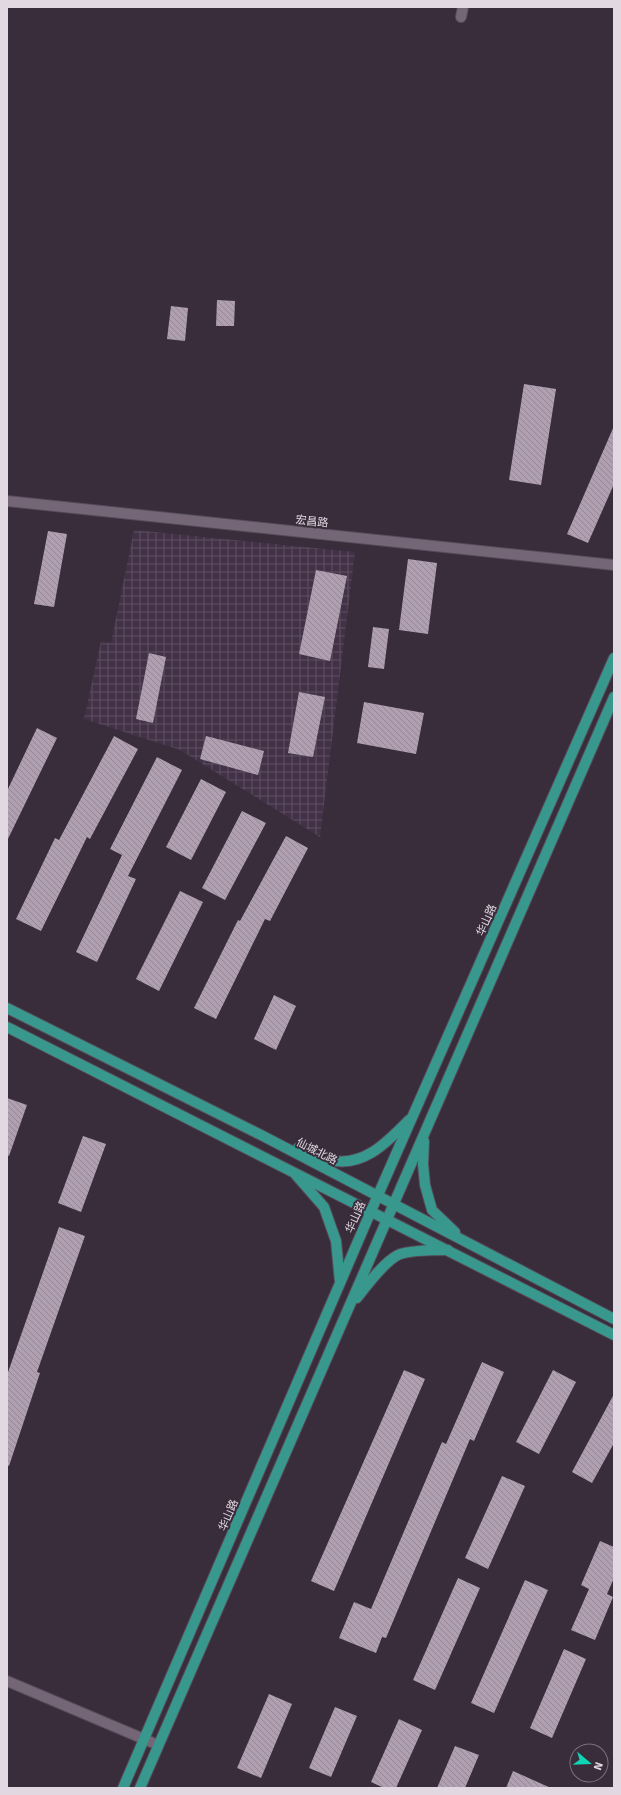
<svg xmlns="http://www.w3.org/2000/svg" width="621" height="1795" font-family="Signika,'Noto Sans SC',sans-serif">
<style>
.industrial{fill:url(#industrial-grid)}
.building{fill:url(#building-back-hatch)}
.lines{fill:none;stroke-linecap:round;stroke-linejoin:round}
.minor-casing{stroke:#564b58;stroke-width:12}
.major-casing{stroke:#564b58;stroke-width:12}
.minor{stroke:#746677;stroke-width:10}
.major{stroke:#38988e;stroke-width:10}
.labels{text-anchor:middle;stroke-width:4;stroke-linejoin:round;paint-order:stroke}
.street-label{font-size:11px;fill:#e1d8e2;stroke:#392c3b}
</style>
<defs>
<pattern id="industrial-grid" width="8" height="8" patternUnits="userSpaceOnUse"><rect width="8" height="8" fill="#433247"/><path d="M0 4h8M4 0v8" fill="none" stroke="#5e4f61"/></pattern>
<pattern id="building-back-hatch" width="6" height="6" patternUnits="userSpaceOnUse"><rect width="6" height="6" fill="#af9fb1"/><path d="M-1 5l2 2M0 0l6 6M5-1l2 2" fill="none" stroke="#948896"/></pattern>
</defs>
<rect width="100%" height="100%" fill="#392c3b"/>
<polygon class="industrial" points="134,530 355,552 320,837 180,750 84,719 101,641 111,643"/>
<g class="building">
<polygon points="217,300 235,301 234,326 216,326"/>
<polygon points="171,306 188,308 185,341 167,339"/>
<polygon points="524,384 556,389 541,485 509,480"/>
<polygon points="614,426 614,484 588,543 567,534"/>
<polygon points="48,531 67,534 54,607 34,604"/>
<polygon points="408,559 437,563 428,634 399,630"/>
<polygon points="316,570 347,576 330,661 299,654"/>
<polygon points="373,627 389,629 384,669 368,667"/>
<polygon points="149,653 166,657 153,723 136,719"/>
<polygon points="299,692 325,697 313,757 288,753"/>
<polygon points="364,702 424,713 416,754 357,743"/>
<polygon points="37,728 57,738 7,841 7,791"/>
<polygon points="114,736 138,749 90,839 87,837 41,931 16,919 55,838 59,840"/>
<polygon points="206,736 264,751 258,775 200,759"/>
<polygon points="157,757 182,770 128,876 136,879 97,962 76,952 122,855 110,849"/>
<polygon points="201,779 226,792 191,860 166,847"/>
<polygon points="242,811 266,823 225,900 202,888"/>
<polygon points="286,836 308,848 270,921 265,919 216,1019 194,1008 238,920 240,921"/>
<polygon points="180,891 203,902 159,991 136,979"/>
<polygon points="274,995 296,1006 276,1050 254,1039"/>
<polygon points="7,1098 27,1105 9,1156 7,1155"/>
<polygon points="83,1136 106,1144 81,1212 58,1203"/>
<polygon points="59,1227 85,1236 37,1372 40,1373 9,1466 7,1465 7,1375"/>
<polygon points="482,1362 504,1372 474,1441 470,1439 386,1638 382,1637 376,1653 339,1638 354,1602 371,1609 442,1442 446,1444"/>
<polygon points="404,1370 425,1379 334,1591 311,1581"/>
<polygon points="553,1370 576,1382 539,1454 516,1442"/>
<polygon points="614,1394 614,1443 592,1483 572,1472"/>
<polygon points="502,1476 525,1486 488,1569 465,1558"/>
<polygon points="600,1541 614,1547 614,1578 607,1594 613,1597 595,1640 571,1630 589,1589 581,1585"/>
<polygon points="458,1578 480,1588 435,1690 413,1680"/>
<polygon points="525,1580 548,1590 494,1713 471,1703"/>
<polygon points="564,1649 586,1659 552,1738 530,1728"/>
<polygon points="269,1694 292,1704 261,1778 237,1768"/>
<polygon points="335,1707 357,1716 331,1777 309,1768"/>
<polygon points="399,1719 422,1730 396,1788 384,1788 371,1782"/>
<polygon points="455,1746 479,1755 465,1788 437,1788"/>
<polygon points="513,1771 551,1788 506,1788"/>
</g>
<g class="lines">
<defs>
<g id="minor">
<polyline points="461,17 463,7"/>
<polyline points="7,501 614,565"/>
<polyline points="7,1681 158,1745"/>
</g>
<g id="major">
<polyline points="7,1008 263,1136 614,1319"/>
<polyline points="7,1027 614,1335"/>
<polyline points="424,1141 423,1164 425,1185 432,1210 455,1232"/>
<path d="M298 1148C308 1152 319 1157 330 1160 364 1168 388 1141 409 1120"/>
<polyline points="296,1175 324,1207 336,1241 340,1282"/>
<path d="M357 1298C367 1285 384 1262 398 1255 408 1250 436 1250 448 1250"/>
<polyline points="123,1788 371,1211 614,658"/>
<polyline points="140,1788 614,697"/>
</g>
</defs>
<use href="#minor" class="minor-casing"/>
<use href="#major" class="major-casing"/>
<use href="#minor" class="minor"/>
<use href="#major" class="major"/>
</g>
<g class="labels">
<g class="street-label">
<text transform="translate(312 521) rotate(6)" y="4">宏昌路</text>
<text transform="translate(486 920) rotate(-66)" y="4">华山路</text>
<text transform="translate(317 1151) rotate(27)" y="4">仙城北路</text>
<text transform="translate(355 1217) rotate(-66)" y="4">华山路</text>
<text transform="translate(228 1515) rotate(-67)" y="4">华山路</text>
</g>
</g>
<rect width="621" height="1795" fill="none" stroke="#e1d8e2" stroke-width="16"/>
<g transform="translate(589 1763) rotate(109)"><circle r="19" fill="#392c3b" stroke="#7c717e"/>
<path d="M0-3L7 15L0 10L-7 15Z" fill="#0ed5b4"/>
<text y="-6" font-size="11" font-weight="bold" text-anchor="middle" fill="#e1d8e2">N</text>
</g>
</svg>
